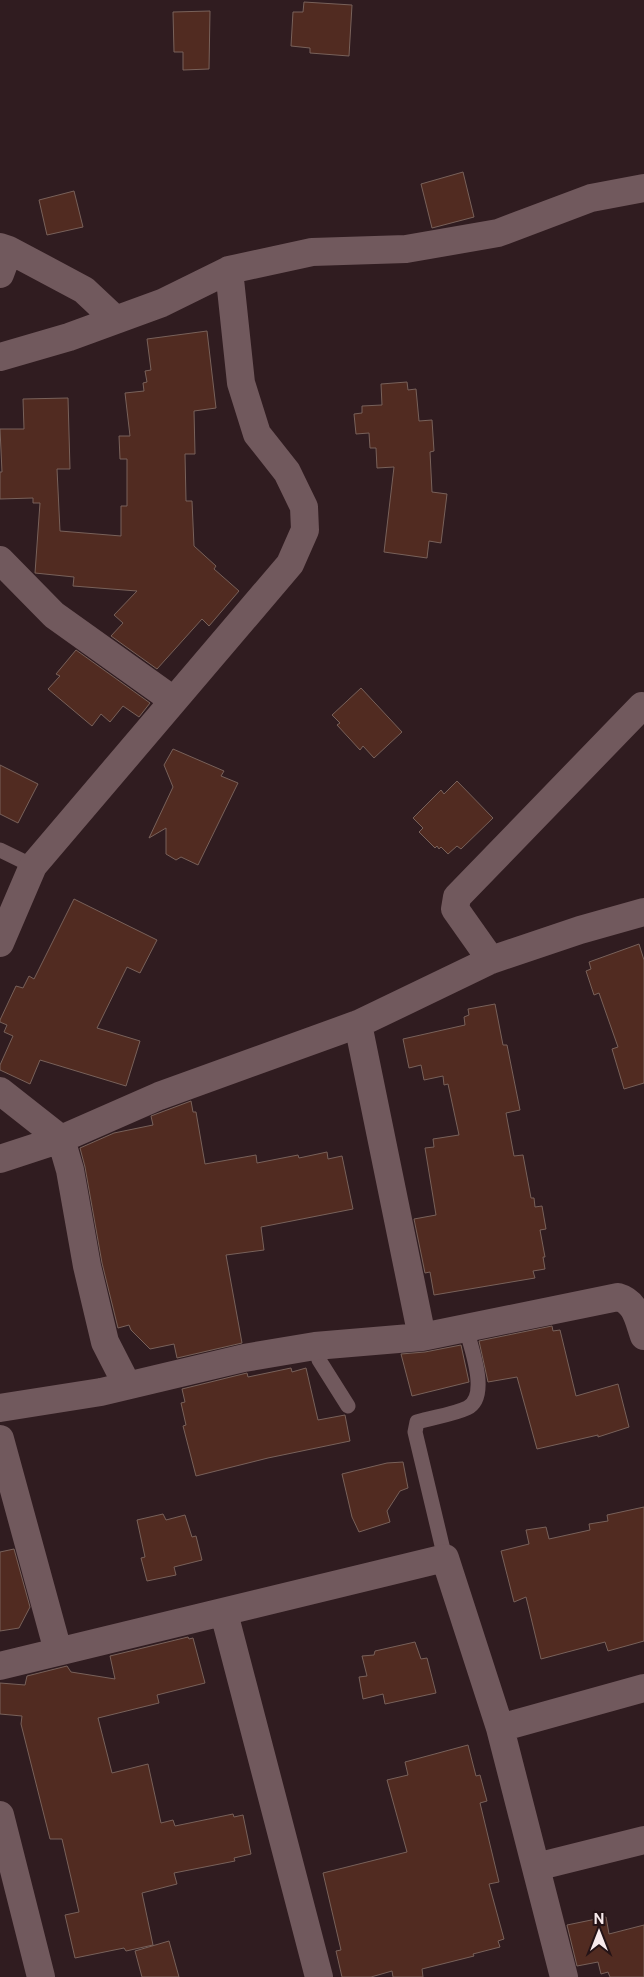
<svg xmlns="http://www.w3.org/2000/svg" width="644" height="1977" font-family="'Public Sans',sans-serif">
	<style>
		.building { fill: #512b21; stroke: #78615a }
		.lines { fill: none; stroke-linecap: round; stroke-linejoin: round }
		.service { stroke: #71595d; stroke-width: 15 }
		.minor { stroke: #71595d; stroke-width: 28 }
	</style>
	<rect width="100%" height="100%" fill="#301c20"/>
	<path class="building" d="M 304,2 L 352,5 L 349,56 L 310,53 L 310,48 L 291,46 L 293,12 L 303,12 Z
		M 210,11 L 209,69 L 183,70 L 183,52 L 174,52 L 173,12 Z
		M 463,172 L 474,217 L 432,228 L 421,184 Z
		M 74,191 L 83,227 L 47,235 L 39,200 Z
		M 207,331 L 216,408 L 194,411 L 195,454 L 185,454 L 186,501 L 192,501 L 194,546 L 216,566 L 214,569 L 239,591 L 209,626 L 202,619 L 157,669 L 111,636 L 123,623 L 114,615 L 137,591 L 73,586 L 74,577 L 35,573 L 40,503 L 33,503 L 33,498 L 0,499 L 0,472 L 2,472 L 0,429 L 24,429 L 23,399 L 68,398 L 70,469 L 57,469 L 60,531 L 121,536 L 121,506 L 127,506 L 127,459 L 120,459 L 119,436 L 130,436 L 125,393 L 144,391 L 143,383 L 147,382 L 145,371 L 151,370 L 147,339 Z
		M 407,382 L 408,390 L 416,389 L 419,421 L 432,420 L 434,451 L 430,452 L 432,492 L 447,494 L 441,543 L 429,541 L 427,558 L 384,552 L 394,467 L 377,468 L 376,448 L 370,448 L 369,433 L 356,434 L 354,414 L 362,413 L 362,406 L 382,405 L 381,384 Z
		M 76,650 L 150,703 L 139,717 L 123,706 L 110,722 L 101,714 L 92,726 L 48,689 L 60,676 L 56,674 Z
		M 361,688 L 402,732 L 374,758 L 363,746 L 360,750 L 337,725 L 340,723 L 332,715 Z
		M 173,749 L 224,771 L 221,776 L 238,783 L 198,865 L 181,857 L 176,860 L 166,854 L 166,828 L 149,838 L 173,787 L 164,765 Z
		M 0,765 L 38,784 L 18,823 L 0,814 Z
		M 457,781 L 493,818 L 461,849 L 457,846 L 448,854 L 441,847 L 439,849 L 437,846 L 435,848 L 419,832 L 423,828 L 413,818 L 441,790 L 444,794 Z
		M 74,899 L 157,940 L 140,973 L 127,967 L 97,1028 L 140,1041 L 126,1086 L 40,1060 L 30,1084 L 0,1070 L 0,1065 L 13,1036 L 4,1032 L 7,1025 L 0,1022 L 0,1020 L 16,986 L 23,988 L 29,976 L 34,979 Z
		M 639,944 L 644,960 L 644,1083 L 624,1089 L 612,1049 L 618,1047 L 599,993 L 594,995 L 586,971 L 591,969 L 589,962 Z
		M 495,1004 L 503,1045 L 507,1045 L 520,1110 L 506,1113 L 514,1156 L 523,1155 L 531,1198 L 534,1198 L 535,1207 L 542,1206 L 546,1229 L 540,1230 L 545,1257 L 543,1257 L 545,1269 L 533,1271 L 535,1278 L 434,1295 L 430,1272 L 425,1273 L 414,1219 L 436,1215 L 425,1148 L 434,1147 L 433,1139 L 459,1135 L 448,1084 L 444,1085 L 443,1076 L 424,1080 L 421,1065 L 409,1068 L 403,1039 L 465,1025 L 464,1017 L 469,1015 L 468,1009 Z
		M 191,1101 L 193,1112 L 196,1112 L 205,1164 L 256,1155 L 257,1163 L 298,1155 L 299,1158 L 327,1152 L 328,1159 L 342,1156 L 353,1209 L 261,1227 L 264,1250 L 226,1255 L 242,1343 L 177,1358 L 174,1344 L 150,1349 L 131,1330 L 129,1325 L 118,1328 L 102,1263 L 85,1167 L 80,1148 L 114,1133 L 153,1125 L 151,1116 Z
		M 552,1326 L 553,1331 L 560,1330 L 576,1396 L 618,1384 L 629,1427 L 598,1437 L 598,1435 L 537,1449 L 517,1377 L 488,1382 L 479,1341 Z
		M 461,1345 L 469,1382 L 412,1396 L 401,1354 L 425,1352 Z
		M 291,1368 L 292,1372 L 306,1368 L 318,1420 L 345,1415 L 350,1441 L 268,1458 L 196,1476 L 183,1426 L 186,1425 L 181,1403 L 185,1402 L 182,1389 L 247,1373 L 248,1377 Z
		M 403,1462 L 408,1488 L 400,1491 L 387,1511 L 390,1522 L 359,1532 L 352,1517 L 342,1474 L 387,1463 Z
		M 644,1507 L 644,1641 L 608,1651 L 605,1642 L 541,1659 L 526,1597 L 514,1602 L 501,1551 L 529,1544 L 526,1530 L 546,1527 L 549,1539 L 590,1530 L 589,1524 L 608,1521 L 607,1515 Z
		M 163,1514 L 166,1520 L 185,1515 L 192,1537 L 196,1536 L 202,1560 L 174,1567 L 176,1575 L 147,1581 L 141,1558 L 145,1557 L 137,1520 Z
		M 14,1549 L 30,1607 L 19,1628 L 0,1631 L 0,1552 Z
		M 188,1637 L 189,1639 L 193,1638 L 205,1683 L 157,1695 L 159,1703 L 98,1718 L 112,1773 L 148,1764 L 161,1823 L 173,1820 L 175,1826 L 233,1814 L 234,1817 L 243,1815 L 251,1854 L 234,1858 L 235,1861 L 174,1873 L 177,1884 L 142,1893 L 153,1945 L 126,1951 L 124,1948 L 75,1958 L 65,1915 L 79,1912 L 62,1839 L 50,1839 L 21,1724 L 22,1716 L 0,1714 L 0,1683 L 25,1685 L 27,1676 L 67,1666 L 71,1672 L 115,1679 L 110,1656 Z
		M 415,1642 L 421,1659 L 427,1658 L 436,1693 L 385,1704 L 383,1694 L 363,1699 L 359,1677 L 367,1676 L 362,1656 L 374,1655 L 375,1651 Z
		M 468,1745 L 476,1776 L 480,1775 L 487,1801 L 480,1803 L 499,1882 L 489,1884 L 504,1939 L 498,1941 L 500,1947 L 473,1954 L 474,1956 L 422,1969 L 423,1977 L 393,1977 L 392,1971 L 371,1977 L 342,1977 L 336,1951 L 341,1950 L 323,1873 L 407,1852 L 387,1780 L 408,1775 L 405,1762 Z
		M 606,1917 L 609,1934 L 644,1925 L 644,1977 L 610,1977 L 608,1972 L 601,1974 L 598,1962 L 577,1966 L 567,1925 Z
		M 169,1941 L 179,1977 L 142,1977 L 135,1951 Z"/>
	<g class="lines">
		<path class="service" d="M 0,850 L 33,866
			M 315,1346 L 319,1360 L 348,1406
			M 445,1558 L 415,1432 L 417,1422 C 433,1417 452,1415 467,1408 C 490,1397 471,1348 466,1328"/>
		<path class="minor" d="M 0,247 L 9,250 L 84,290 L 116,320
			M 0,274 L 9,250
			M 0,357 L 69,337 L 162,303 L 229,270 L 312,252 L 406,249 L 498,233 L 591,198 L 644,188
			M 0,560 L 54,615 L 173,700
			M 0,943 L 33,866 L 290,564 L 305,530 L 304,507 L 287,472 L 257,434 L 241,383 L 229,270
			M 491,960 L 455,909 L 457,897 L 642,706
			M 358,1024 L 422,1337
			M 0,1091 L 61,1139 L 70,1170 L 87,1266 L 105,1342 L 127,1385
			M 0,1159 L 61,1139 L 159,1096 L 358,1024 L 491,960 L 580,930 L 644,912
			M 0,1408 L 101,1392 L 244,1358 L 315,1346 L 422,1337 L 618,1297 C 636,1302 638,1319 644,1336
			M 0,1439 L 58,1651
			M 224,1613 L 319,1977
			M 0,1666 L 445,1558 L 500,1728 L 564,1977
			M 500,1728 L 644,1688
			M 0,1815 L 41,1977
			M 536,1867 L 644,1840"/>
	</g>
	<g transform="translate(599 1932)" stroke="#251316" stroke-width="4" paint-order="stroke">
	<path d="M0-4L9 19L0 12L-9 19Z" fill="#f8eaec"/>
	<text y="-8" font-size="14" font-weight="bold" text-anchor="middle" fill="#f8eaec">N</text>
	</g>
</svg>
